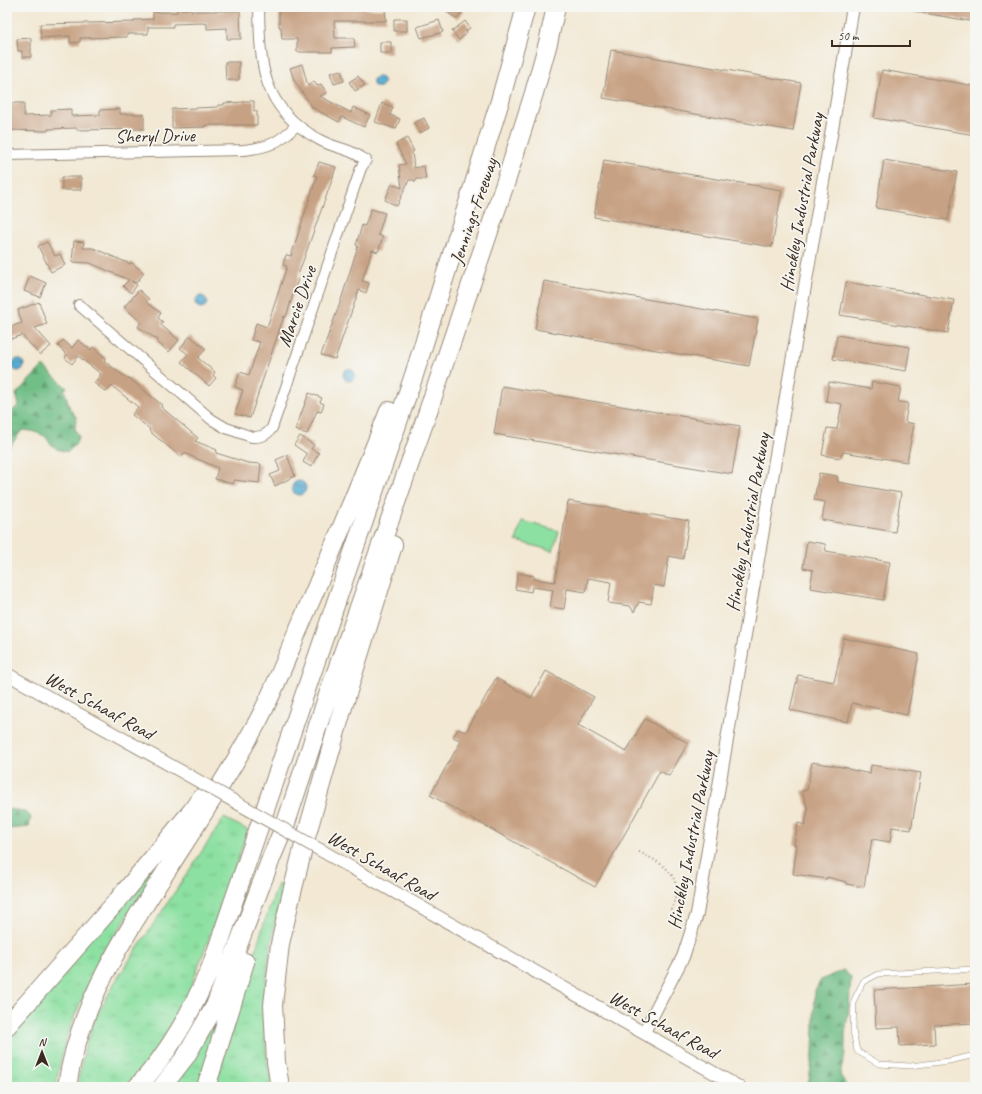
<svg xmlns="http://www.w3.org/2000/svg" width="982" height="1094" font-family="Caveat,sans-serif">
	<style>
		.grass { fill: url(#grass-tufts); stroke: #648560 }
		.forest { fill: url(#forest-firs); stroke: #567452 }
		.park { fill: #8ce0a1; stroke: #648560 }
		.water { fill: url(#water-waves); stroke: #496b78 }
		.building { fill: #c7a183 }
		.lines { fill: none; stroke-linecap: round; stroke-linejoin: round }
		.service-casing { stroke: #968978; stroke-width: 6 }
		.minor-casing { stroke: #968978; stroke-width: 12 }
		.tertiary-casing { stroke: #968978; stroke-width: 14 }
		.motorway-casing { stroke: #968978; stroke-width: 20 }
		.path { stroke: #968978; stroke-width: 2; stroke-dasharray: 1 3; stroke-linecap: butt }
		.service { stroke: #fff; stroke-width: 5 }
		.minor { stroke: #fff; stroke-width: 10 }
		.tertiary { stroke: #fff; stroke-width: 12 }
		.motorway { stroke: #fff; stroke-width: 18 }
		.tertiary-bridge-casing { stroke: #968978; stroke-width: 14; stroke-linecap: butt }
		.tertiary-bridge { stroke: #fff; stroke-width: 12 }
		.labels { text-anchor: middle; stroke-width: 3.5; stroke-linejoin: round; paint-order: stroke }
		.street-label { font-size: 19px; fill: #3b2a1e; stroke: #f6f6f2 }
	</style>
	<defs>
		<pattern id="grass-tufts" width="24" height="20" patternUnits="userSpaceOnUse"><rect width="24" height="20" fill="#8ce0a1"/><path d="M3 7l-1-3M5 7V3M7 7l1-3M15 17l-1-3M17 17v-4M19 17l1-3" fill="none" stroke="#7ac08a"/></pattern>
		<pattern id="forest-firs" width="22" height="20" patternUnits="userSpaceOnUse"><rect width="22" height="20" fill="#71be87"/><path d="M5 1l3.5 6h-7zM16 11l3.5 6h-7z" fill="#5e9b6e"/></pattern>
		<pattern id="water-waves" width="16" height="10" patternUnits="userSpaceOnUse"><rect width="16" height="10" fill="#57acd3"/><path d="M0 5q4-4 8 0t8 0" fill="none" stroke="#498cab"/></pattern>
	</defs>
	<rect width="100%" height="100%" fill="#f6f6f2"/>
	<filter id="ink" filterUnits="userSpaceOnUse"><feTurbulence type="fractalNoise" baseFrequency=".025" numOctaves="2"/><feDisplacementMap in="SourceGraphic" scale="8" xChannelSelector="R" yChannelSelector="G"/><feConvolveMatrix kernelMatrix="1 2 1 2 8 2 1 2 1" color-interpolation-filters="sRGB"/></filter>
	<filter id="wash" filterUnits="userSpaceOnUse"><feTurbulence type="fractalNoise" baseFrequency=".012" numOctaves="4" result="noise"/><feDisplacementMap in="SourceGraphic" scale="16" xChannelSelector="R" yChannelSelector="G"/><feGaussianBlur stdDeviation="0.9" result="paint"/><feColorMatrix in="noise" values="0 0 0 0 0 0 0 0 0 0 0 0 0 0 0 0 0 1.4 0 .05"/><feComposite in="paint" operator="in"/></filter>
	<g filter="url(#wash)">
		<rect width="100%" height="100%" fill="#f2e8d3"/>
		<path class="grass" d="M 224,818 L 248,830 L 227,891 L 188,994 L 170,1029 L 144,1066 L 124,1087 L 77,1087 L 85,1047 L 97,1015 L 115,982 Z
			M 161,857 L 165,859 C 119,928 67,1003 56,1087 L 7,1087 L 7,1032 Z
			M 278,884 L 283,886 C 271,941 260,995 266,1051 C 267,1063 270,1075 272,1087 L 215,1087 L 263,926 Z
			M 212,1023 L 220,1027 L 199,1087 L 171,1087 Z"/>
		<path class="forest" d="M 43,366 L 67,388 L 64,389 L 70,409 L 76,417 L 75,429 L 79,437 L 75,445 L 68,452 L 57,449 L 50,443 L 45,436 L 32,431 L 22,430 L 7,451 L 7,416 L 19,405 L 16,394 Z
			M 7,809 L 25,811 L 31,817 L 29,827 L 7,829 Z
			M 843,970 L 851,977 L 849,1006 L 845,1034 L 845,1054 L 840,1075 L 848,1087 L 808,1087 L 813,1053 L 815,990 L 821,980 Z"/>
		<path class="park" d="M 522,521 L 559,531 L 553,551 L 516,541 Z"/>
		<path class="water" d="M372.5 82a5.5 5.5 0 1 1 11 0a5.5 5.5 0 1 1-11 0Z
			M195 302a6 6 0 1 1 12 0a6 6 0 1 1-12 0Z
			M12 365a6 6 0 1 1 12 0a6 6 0 1 1-12 0Z
			M343 375a6 6 0 1 1 12 0a6 6 0 1 1-12 0Z
			M292 488a7 7 0 1 1 14 0a7 7 0 1 1-14 0Z"/>
		<g id="blocks">
			<path class="building" d="M 348,7 L 366,7 L 366,9 L 385,9 L 386,21 L 334,21 L 335,38 L 354,38 L 355,47 L 332,48 L 332,52 L 297,52 L 297,39 L 282,39 L 281,27 L 279,27 L 279,10 Z
				M 440,7 L 466,7 L 457,19 Z
				M 914,7 L 975,7 L 975,22 L 913,11 Z
				M 177,9 L 191,9 L 191,11 L 240,11 L 241,39 L 227,39 L 227,28 L 207,29 L 207,24 L 202,23 L 173,24 L 173,27 L 148,27 L 148,34 L 127,34 L 127,37 L 80,38 L 80,42 L 70,43 L 70,36 L 41,38 L 40,24 L 134,22 L 134,20 L 153,19 L 153,12 L 177,12 Z
				M 394,19 L 407,19 L 407,31 L 394,31 Z
				M 439,20 L 443,32 L 421,38 L 417,27 Z
				M 465,21 L 470,28 L 466,31 L 467,33 L 459,40 L 452,31 Z
				M 31,38 L 31,57 L 22,57 L 22,51 L 18,51 L 17,39 Z
				M 380,42 L 391,42 L 391,53 L 380,53 Z
				M 611,50 L 801,83 L 793,131 L 603,98 Z
				M 225,62 L 239,62 L 239,80 L 226,80 Z
				M 302,64 L 308,86 L 314,81 L 317,86 L 321,84 L 327,93 L 320,96 L 351,113 L 353,107 L 370,115 L 364,127 L 342,117 L 339,122 L 313,108 L 294,80 L 290,68 Z
				M 341,70 L 344,81 L 334,84 L 330,73 Z
				M 882,70 L 975,86 L 975,135 L 874,118 Z
				M 358,76 L 365,85 L 355,91 L 349,82 Z
				M 244,101 L 254,101 L 254,111 L 257,111 L 257,125 L 205,125 L 205,127 L 172,128 L 172,109 L 218,107 L 218,105 L 224,105 L 224,103 L 244,102 Z
				M 7,103 L 24,103 L 24,116 L 51,115 L 51,110 L 71,109 L 71,116 L 100,115 L 100,110 L 120,109 L 120,114 L 144,114 L 144,129 L 77,130 L 77,128 L 48,129 L 48,131 L 7,130 Z
				M 382,103 L 393,107 L 390,115 L 400,119 L 396,129 L 375,122 Z
				M 424,118 L 429,128 L 420,133 L 414,123 Z
				M 407,138 L 414,151 L 412,152 L 414,168 L 424,166 L 426,179 L 416,179 L 416,181 L 415,182 L 414,180 L 409,180 L 397,206 L 385,200 L 392,184 L 402,188 L 399,165 L 406,164 L 396,144 Z
				M 604,160 L 782,190 L 772,247 L 594,217 Z
				M 884,160 L 957,172 L 948,220 L 876,208 Z
				M 319,162 L 336,167 L 332,180 L 298,275 L 299,276 L 286,317 L 284,316 L 250,418 L 235,414 L 243,390 L 235,387 L 240,372 L 249,375 L 260,342 L 251,340 L 256,323 L 267,327 L 287,266 L 283,265 L 286,255 L 291,256 L 317,176 L 314,175 Z
				M 62,177 L 81,177 L 81,190 L 62,190 Z
				M 371,209 L 385,213 L 378,235 L 383,237 L 378,252 L 372,250 L 362,281 L 369,283 L 366,293 L 359,290 L 335,359 L 321,355 L 341,300 L 358,246 L 356,245 L 362,225 L 365,226 Z
				M 74,241 L 84,242 L 83,248 L 93,248 L 130,264 L 131,262 L 144,273 L 136,283 L 131,281 L 137,285 L 131,293 L 123,286 L 129,280 L 90,263 L 72,262 Z
				M 47,242 L 55,256 L 60,254 L 65,265 L 51,272 L 38,246 Z
				M 30,276 L 46,283 L 40,297 L 24,291 Z
				M 544,281 L 758,319 L 749,366 L 535,329 Z
				M 846,282 L 954,300 L 948,333 L 840,315 Z
				M 139,290 L 149,299 L 146,302 L 161,313 L 158,318 L 163,322 L 161,325 L 179,340 L 169,352 L 157,342 L 158,340 L 138,327 L 141,322 L 124,307 Z
				M 39,302 L 47,324 L 35,328 L 51,346 L 40,355 L 22,335 L 11,339 L 7,328 L 22,323 L 18,310 Z
				M 837,335 L 910,347 L 906,371 L 833,359 Z
				M 190,336 L 206,349 L 198,358 L 215,372 L 213,375 L 216,378 L 209,386 L 181,362 L 188,354 L 180,348 Z
				M 63,340 L 72,348 L 78,340 L 91,350 L 93,347 L 106,358 L 104,361 L 128,379 L 129,378 L 162,405 L 161,407 L 198,438 L 195,441 L 217,450 L 216,453 L 248,463 L 261,464 L 259,483 L 234,480 L 233,484 L 215,479 L 218,468 L 184,453 L 181,457 L 149,431 L 150,429 L 132,415 L 138,407 L 112,386 L 106,392 L 94,383 L 101,374 L 78,356 L 72,364 L 65,358 L 67,355 L 58,346 Z
				M 829,382 L 871,389 L 872,382 L 901,387 L 898,402 L 908,403 L 905,422 L 914,424 L 907,462 L 843,452 L 840,458 L 822,455 L 827,428 L 837,429 L 842,404 L 826,401 Z
				M 502,386 L 740,426 L 732,474 L 494,434 Z
				M 309,393 L 322,398 L 320,402 L 324,404 L 321,412 L 317,411 L 307,434 L 295,430 Z
				M 300,436 L 314,445 L 311,449 L 319,453 L 311,467 L 303,462 L 307,454 L 294,445 Z
				M 287,455 L 295,476 L 275,486 L 270,475 L 280,471 L 276,460 Z
				M 819,473 L 837,476 L 838,482 L 901,493 L 895,532 L 822,520 L 825,502 L 814,500 Z
				M 568,501 L 689,521 L 683,559 L 669,556 L 664,587 L 654,585 L 651,604 L 639,602 L 634,612 L 630,606 L 608,603 L 611,582 L 588,578 L 586,592 L 567,589 L 564,609 L 550,607 L 553,590 L 532,587 L 531,592 L 515,589 L 518,573 L 534,576 L 534,579 L 555,582 Z
				M 807,541 L 825,544 L 826,551 L 890,562 L 883,600 L 810,588 L 813,570 L 803,568 Z
				M 844,638 L 919,654 L 907,715 L 852,703 L 848,722 L 790,710 L 798,675 L 834,682 Z
				M 546,671 L 594,697 L 578,725 L 626,752 L 645,719 L 688,743 L 669,776 L 660,771 L 595,887 L 430,795 L 461,741 L 453,737 L 458,729 L 466,732 L 496,678 L 531,698 Z
				M 812,762 L 848,768 L 848,769 L 870,774 L 871,765 L 921,773 L 911,830 L 892,827 L 890,842 L 872,839 L 864,887 L 846,884 L 846,882 L 827,877 L 827,879 L 793,874 L 797,845 L 794,845 L 798,823 L 805,825 L 808,809 L 802,791 L 807,790 Z
				M 975,984 L 975,1023 L 934,1025 L 935,1044 L 900,1046 L 899,1027 L 876,1028 L 874,990 Z"/>
		</g>
	</g>
	<g filter="url(#ink)">
		<use href="#blocks" fill-opacity="0" stroke="#968978" stroke-width="1"/>
		<g class="lines">
			<g class="service-casing">
				<path id="service" d="M 975,969 L 878,974 L 863,982 L 854,1000 L 853,1031 L 857,1051 L 879,1064 L 910,1066 L 949,1061 L 975,1055"/>
			</g>
			<g class="minor-casing">
				<path id="minor" d="M 7,155 L 244,150 C 270,147 278,143 297,125
					M 79,305 L 211,419 L 226,428 L 252,437 C 261,437 266,436 272,428 L 361,168 L 366,160 C 360,157 355,153 349,151 C 338,147 328,145 318,139 C 261,107 260,65 259,7"/>
			</g>
			<g class="tertiary-casing">
				<path id="tertiary" d="M 7,674 L 186,774
					M 322,851 L 739,1087
					M 644,1032 L 683,957 L 697,914 L 853,7"/>
			</g>
			<g class="motorway-casing">
				<path id="motorway" d="M 7,1026 L 118,900 L 191,812 L 201,798
					M 67,1087 C 79,999 133,923 180,850 C 207,808 234,765 258,721 C 274,691 286,659 299,628 C 330,556 360,484 389,411
					M 137,1087 C 170,1053 192,1010 211,967 L 414,375 L 500,101 L 526,7
					M 162,1087 L 186,1056 L 215,1006 L 272,856 L 286,823 L 327,698 L 423,426 L 507,178 L 534,93 L 548,43 L 556,7
					M 206,1087 L 245,962
					M 280,1087 L 276,1062 L 273,1005 L 280,944 L 291,896 L 306,837 L 343,707 L 393,545"/>
			</g>
			<path class="path" d="M 639,852 C 666,865 686,877 671,910"/>
			<use href="#service" class="service"/>
			<use href="#minor" class="minor"/>
			<use href="#tertiary" class="tertiary"/>
			<use href="#motorway" class="motorway"/>
			<g class="tertiary-bridge-casing">
				<path id="tertiary-bridge" d="M 186,774 L 322,851"/>
			</g>
			<use href="#tertiary-bridge" class="tertiary-bridge"/>
		</g>
	</g>
	<g class="labels">
		<g class="street-label">
			<text transform="translate(155 135) rotate(-1)" y="7">Sheryl Drive</text>
			<text transform="translate(801 202) rotate(-80)" y="7">Hinckley Industrial Parkway</text>
			<text transform="translate(473 211) rotate(-71)" y="7">Jennings Freeway</text>
			<text transform="translate(296 306) rotate(-71)" y="7">Marcie Drive</text>
			<text transform="translate(747 522) rotate(-80)" y="7">Hinckley Industrial Parkway</text>
			<text transform="translate(100 705) rotate(29)" y="7">West Schaaf Road</text>
			<text transform="translate(690 840) rotate(-79)" y="7">Hinckley Industrial Parkway</text>
			<text transform="translate(382 865) rotate(30)" y="7">West Schaaf Road</text>
			<text transform="translate(664 1024) rotate(29)" y="7">West Schaaf Road</text>
		</g>
	</g>
	<rect width="982" height="1094" fill="none" stroke="#f6f6f2" stroke-width="24"/>
	<g transform="translate(42 1052)" stroke="#f6f6f2" stroke-width="3" paint-order="stroke">
	<path d="M0-3L7 15L0 10L-7 15Z" fill="#3b2a1e"/>
	<text y="-6" font-size="11" font-weight="bold" text-anchor="middle" fill="#3b2a1e">N</text>
	</g>
	<path d="M832 40v6h78v-6" fill="none" stroke="#3b2a1e" stroke-width="2"/>
	<text x="838" y="40" font-size="12" fill="#3b2a1e" stroke="#f6f6f2" stroke-width="3" paint-order="stroke">50 m</text>
</svg>
